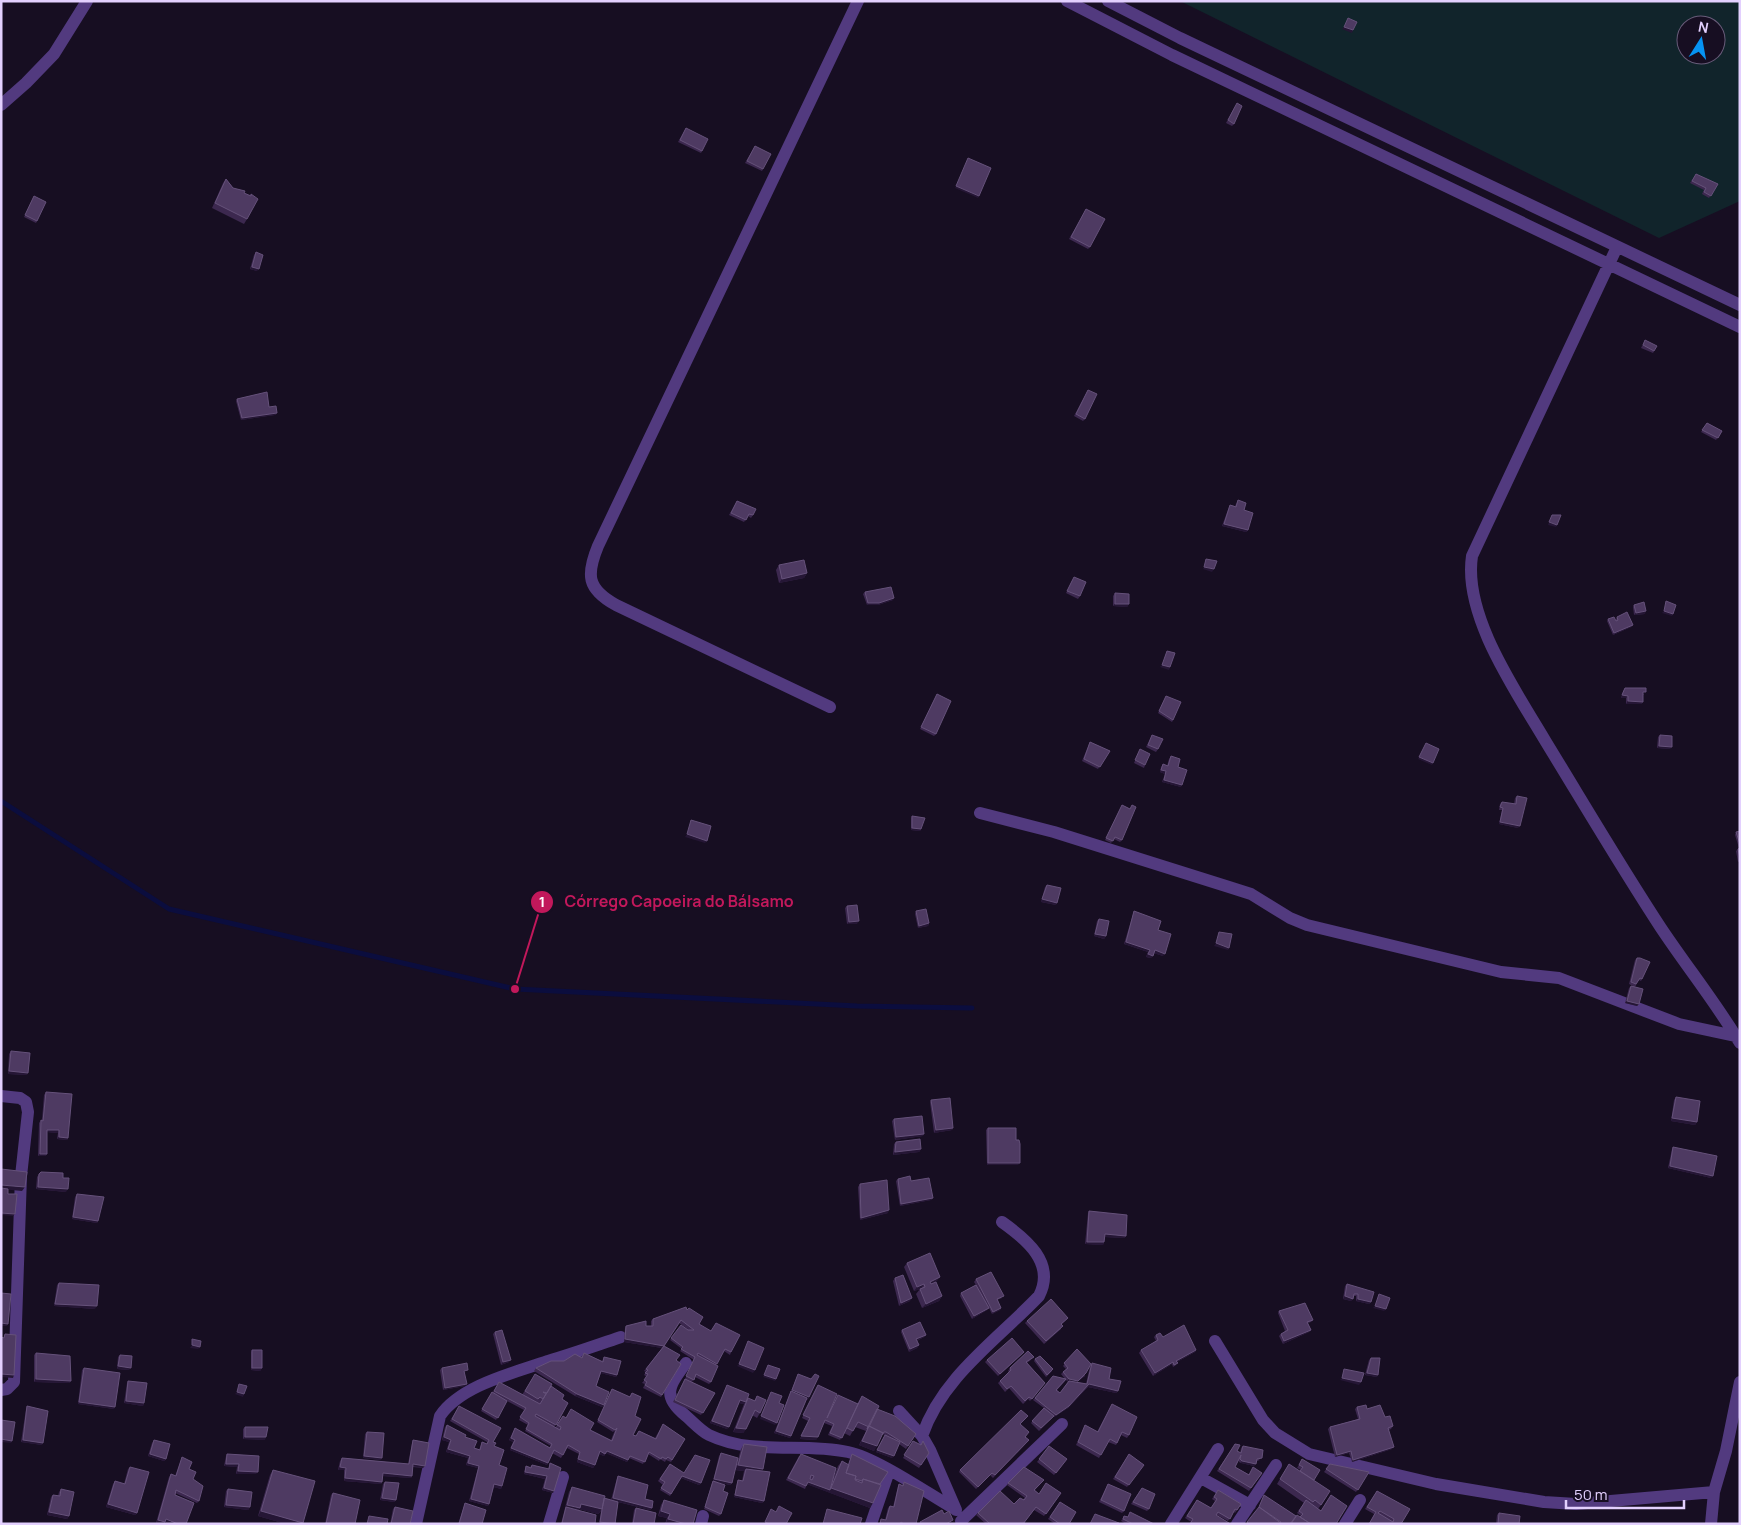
<svg xmlns="http://www.w3.org/2000/svg" width="1741" height="1525" font-family="Manrope,sans-serif">
	<style>
		.green { fill: #11242b; fill-rule: evenodd }
		.lines { fill: none; stroke-linecap: round; stroke-linejoin: round }
		.stream { stroke: #0b0d3e; stroke-width: 5 }
		.street { stroke: #523a7f; stroke-width: 12 }
		.wall { fill: #3c284f; fill-rule: evenodd }
		.shaded-wall { fill: #251635 }
		.building { fill: #4e3a62; stroke: #65517a; fill-rule: evenodd }
		.leader { fill: none; stroke: #c2185b; stroke-width: 2 }
		.callout-dot { fill: #c2185b; stroke: #170e22; stroke-width: 2 }
		.mark-label { font-size: 15px; text-anchor: middle; font-weight: bold; fill: #fff }
		.callout-label { font-size: 16px; text-anchor: middle; font-weight: bold; fill: #c2185b; stroke: #170e22; stroke-width: 4.5; stroke-linejoin: round; paint-order: stroke }
	</style>
	<rect width="100%" height="100%" fill="#170e22"/>
	<path class="green" d="M 1180,1 L 1740,1 L 1740,201 L 1659,238 ZM 1686,25 L 1716,25 L 1716,55 L 1686,55 Z"/>
	<g class="lines">
		<path class="stream" d="M 1,801 L 169,909 L 515,989 L 857,1006 L 972,1008"/>
		<path class="street" d="M 1067,1 L 1172,55 L 1740,327
			M 1108,1 L 1180,38 L 1740,305
			M 1,105 L 26,83 L 54,54 L 87,1
			M 1617,247 L 1472,556 C 1463,616 1516,691 1546,742 C 1584,804 1621,867 1661,928 C 1687,967 1716,1003 1740,1043
			M 830,707 L 616,605 C 587,589 586,575 598,546 L 858,1
			M 980,813 L 1054,832 L 1229,887 L 1251,894 L 1290,918 L 1307,925 L 1501,972 L 1559,978 L 1679,1024 L 1735,1036
			M 1,1096 L 20,1098 L 26,1102 L 28,1112 L 21,1176 L 14,1382 L 7,1389 L 1,1390
			M 1215,1341 L 1263,1420 L 1275,1433 L 1309,1454 L 1436,1484 L 1544,1502 L 1576,1504 L 1714,1492
			M 686,1363 C 669,1386 661,1396 686,1416 C 693,1422 701,1431 709,1435 C 753,1456 802,1442 848,1452 C 877,1458 927,1493 955,1509
			M 899,1411 L 922,1436 L 930,1450 L 956,1510
			M 922,1436 C 942,1377 997,1340 1039,1296 C 1056,1263 1026,1239 1002,1222
			M 1201,1478 L 1250,1505
			M 961,1521 L 1062,1424
			M 416,1524 L 440,1416 C 461,1385 514,1373 548,1361 C 572,1354 597,1345 621,1337
			M 549,1524 L 563,1477
			M 701,1524 L 703,1516
			M 871,1524 L 889,1471
			M 1171,1524 L 1218,1449
			M 1237,1524 L 1276,1465
			M 1345,1524 L 1360,1500
			M 1711,1524 L 1714,1492 L 1726,1451 L 1740,1382"/>
	</g>
	<path class="wall" d="M 1235,106 L 1234,124 L 1232,126 L 1226,123 Z
		M 686,128 L 702,151 L 701,153 L 678,142 Z
		M 755,146 L 763,169 L 762,171 L 745,163 Z
		M 1696,174 L 1718,184 L 1709,198 L 1702,194 L 1704,190 L 1690,183 Z
		M 226,179 L 233,188 L 250,196 L 251,194 L 247,219 L 244,224 L 212,208 L 223,183 Z
		M 34,196 L 37,221 L 36,223 L 24,217 Z
		M 1085,211 L 1090,247 L 1088,249 L 1069,239 Z
		M 256,252 L 257,271 L 250,269 L 254,255 Z
		M 1645,340 L 1654,351 L 1653,353 L 1641,348 Z
		M 1088,390 L 1085,419 L 1083,421 L 1074,416 Z
		M 237,399 L 269,407 L 277,413 L 275,415 L 241,420 L 236,401 Z
		M 1707,423 L 1722,431 L 1716,440 L 1701,432 Z
		M 1238,500 L 1244,510 L 1248,530 L 1246,532 L 1222,526 L 1229,507 L 1230,505 L 1235,506 Z
		M 737,501 L 753,515 L 751,518 L 748,516 L 744,522 L 729,515 Z
		M 779,565 L 807,573 L 804,578 L 779,583 L 776,570 Z
		M 1073,579 L 1080,596 L 1078,599 L 1066,593 Z
		M 865,592 L 893,600 L 878,605 L 867,605 L 863,594 Z
		M 1115,593 L 1129,604 L 1127,607 L 1113,606 L 1113,596 Z
		M 1634,605 L 1645,614 L 1634,615 L 1633,607 Z
		M 1617,617 L 1633,625 L 1631,627 L 1613,635 L 1607,621 L 1608,619 L 1616,621 L 1616,619 Z
		M 1625,688 L 1644,695 L 1643,694 L 1643,702 L 1641,704 L 1626,704 L 1626,698 L 1621,698 L 1623,691 Z
		M 937,694 L 936,734 L 934,736 L 920,729 Z
		M 1166,696 L 1173,720 L 1172,722 L 1158,713 Z
		M 1152,735 L 1158,749 L 1156,752 L 1146,747 Z
		M 1660,735 L 1670,749 L 1657,748 L 1658,737 Z
		M 1090,742 L 1110,751 L 1098,769 L 1082,761 L 1089,744 Z
		M 1140,749 L 1145,765 L 1144,768 L 1134,763 Z
		M 1171,756 L 1178,767 L 1181,787 L 1162,782 L 1165,774 L 1160,772 L 1161,767 L 1163,764 L 1167,766 L 1169,759 Z
		M 1517,796 L 1518,828 L 1499,824 L 1502,810 L 1499,810 L 1500,804 L 1502,802 L 1514,804 L 1515,798 Z
		M 1122,805 L 1130,809 L 1132,805 L 1122,840 L 1120,842 L 1114,839 L 1111,843 L 1105,840 Z
		M 912,816 L 921,829 L 920,831 L 911,830 L 911,818 Z
		M 1740,831 L 1740,861 L 1738,862 L 1736,851 L 1739,848 L 1735,835 L 1736,832 Z
		M 1047,885 L 1056,905 L 1041,902 L 1045,887 Z
		M 847,906 L 857,924 L 847,924 L 845,908 Z
		M 916,911 L 929,923 L 928,926 L 918,928 L 915,914 Z
		M 1134,911 L 1158,930 L 1163,956 L 1154,953 L 1151,958 L 1146,957 L 1148,952 L 1124,944 L 1133,914 Z
		M 1099,919 L 1106,936 L 1104,939 L 1094,936 L 1097,921 Z
		M 1637,958 L 1642,979 L 1641,981 L 1639,980 L 1635,987 L 1629,984 L 1635,960 Z
		M 1631,986 L 1639,1004 L 1637,1006 L 1625,1003 L 1629,988 Z
		M 11,1051 L 27,1075 L 8,1074 L 9,1054 Z
		M 46,1092 L 68,1138 L 67,1140 L 57,1139 L 58,1133 L 47,1132 L 47,1154 L 45,1156 L 38,1156 L 39,1123 L 41,1120 L 42,1120 L 44,1095 Z
		M 1676,1097 L 1697,1122 L 1695,1125 L 1671,1121 L 1674,1100 Z
		M 931,1100 L 953,1128 L 952,1130 L 934,1133 L 930,1102 Z
		M 894,1119 L 923,1136 L 895,1140 L 892,1121 Z
		M 988,1128 L 1016,1140 L 1018,1165 L 987,1165 L 986,1130 Z
		M 896,1142 L 921,1149 L 919,1152 L 893,1155 L 894,1144 Z
		M 1673,1147 L 1711,1178 L 1668,1168 L 1672,1149 Z
		M 39,1174 L 63,1178 L 66,1192 L 36,1189 L 37,1177 Z
		M 898,1179 L 911,1181 L 933,1198 L 931,1200 L 900,1206 L 896,1181 Z
		M 860,1184 L 888,1213 L 860,1220 L 858,1187 Z
		M 77,1194 L 98,1221 L 97,1223 L 72,1219 L 75,1197 Z
		M 1089,1211 L 1126,1236 L 1124,1238 L 1105,1237 L 1104,1242 L 1103,1245 L 1085,1244 L 1088,1213 Z
		M 907,1263 L 937,1281 L 931,1284 L 942,1296 L 939,1301 L 922,1308 L 916,1294 L 920,1289 L 914,1291 L 904,1267 Z
		M 895,1278 L 910,1301 L 899,1306 L 893,1281 Z
		M 976,1279 L 1002,1298 L 997,1300 L 1001,1308 L 1000,1310 L 992,1314 L 989,1308 L 987,1310 L 972,1319 L 960,1296 L 961,1293 L 976,1285 L 974,1282 Z
		M 59,1283 L 95,1309 L 54,1306 L 57,1285 Z
		M 1347,1284 L 1371,1302 L 1369,1304 L 1356,1301 L 1356,1296 L 1354,1296 L 1351,1301 L 1343,1299 L 1345,1286 Z
		M 687,1310 L 699,1324 L 731,1352 L 730,1355 L 724,1351 L 716,1365 L 711,1382 L 709,1384 L 695,1377 L 692,1382 L 685,1379 L 694,1360 L 680,1351 L 682,1349 L 670,1340 L 681,1325 L 689,1330 L 679,1323 L 664,1346 L 676,1360 L 681,1364 L 661,1397 L 643,1388 L 645,1384 L 642,1383 L 647,1377 L 644,1375 L 646,1372 L 644,1371 L 662,1348 L 624,1342 L 625,1328 L 626,1326 L 651,1326 L 651,1321 L 653,1319 Z
		M 1279,1311 L 1313,1320 L 1311,1322 L 1308,1323 L 1311,1330 L 1309,1332 L 1283,1344 L 1279,1336 L 1281,1334 L 1285,1331 L 1278,1313 Z
		M 1068,1318 L 1061,1325 L 1061,1329 L 1044,1344 L 1025,1323 L 1027,1321 Z
		M 902,1330 L 926,1335 L 924,1337 L 917,1341 L 919,1345 L 917,1348 L 909,1352 L 901,1332 Z
		M 495,1332 L 509,1362 L 501,1365 L 493,1334 Z
		M 1156,1335 L 1163,1337 L 1196,1350 L 1195,1352 L 1177,1362 L 1176,1365 L 1173,1367 L 1172,1364 L 1153,1376 L 1139,1353 L 1141,1350 L 1156,1341 L 1154,1337 Z
		M 1077,1349 L 1085,1376 L 1077,1382 L 1086,1384 L 1090,1366 L 1092,1363 L 1109,1379 L 1118,1391 L 1116,1393 L 1088,1387 L 1068,1408 L 1054,1417 L 1054,1416 L 1039,1431 L 1031,1423 L 1044,1408 L 1033,1400 L 1053,1376 L 1065,1379 L 1061,1374 L 1066,1369 L 1063,1366 ZM 1066,1380 L 1068,1382 L 1060,1393 L 1057,1390 Z
		M 252,1350 L 262,1368 L 260,1371 L 251,1370 L 251,1352 Z
		M 36,1353 L 71,1381 L 69,1383 L 34,1382 L 34,1355 Z
		M 584,1353 L 602,1361 L 604,1357 L 617,1375 L 616,1377 L 601,1373 L 596,1386 L 604,1405 L 602,1407 L 575,1396 L 534,1371 L 536,1368 L 581,1358 Z
		M 1022,1354 L 998,1376 L 985,1362 L 987,1360 Z
		M 120,1355 L 129,1370 L 117,1369 L 118,1357 Z
		M 1371,1358 L 1377,1377 L 1365,1375 L 1369,1360 Z
		M 1032,1359 L 1027,1363 L 1045,1383 L 1030,1401 L 1028,1399 L 1023,1404 L 1009,1388 L 1005,1392 L 998,1383 L 1009,1372 L 1008,1371 L 1010,1368 Z
		M 1035,1359 L 1052,1371 L 1046,1377 L 1034,1361 Z
		M 84,1368 L 114,1409 L 78,1404 L 82,1370 Z
		M 442,1368 L 466,1373 L 464,1373 L 465,1386 L 443,1390 L 440,1370 Z
		M 535,1374 L 551,1386 L 562,1399 L 568,1403 L 554,1427 L 555,1428 L 563,1416 L 611,1440 L 615,1430 L 613,1432 L 597,1422 L 612,1389 L 629,1397 L 632,1393 L 635,1416 L 633,1435 L 636,1436 L 639,1431 L 655,1438 L 663,1424 L 685,1439 L 671,1462 L 666,1460 L 665,1462 L 660,1459 L 659,1461 L 648,1454 L 643,1464 L 629,1458 L 627,1462 L 606,1453 L 604,1456 L 599,1454 L 595,1465 L 593,1468 L 577,1462 L 579,1454 L 567,1448 L 561,1458 L 552,1453 L 547,1465 L 510,1450 L 513,1442 L 509,1440 L 515,1428 L 549,1448 L 551,1446 L 525,1431 L 528,1425 L 519,1420 L 524,1410 L 507,1401 L 496,1420 L 481,1411 L 491,1394 L 493,1392 L 499,1382 L 522,1395 Z
		M 798,1374 L 808,1400 L 806,1399 L 790,1438 L 774,1433 Z
		M 685,1379 L 715,1393 L 701,1415 L 673,1402 Z
		M 128,1381 L 144,1403 L 143,1406 L 124,1403 L 127,1383 Z
		M 727,1385 L 747,1400 L 754,1401 L 757,1396 L 760,1413 L 757,1418 L 752,1415 L 746,1429 L 743,1433 L 733,1432 L 744,1404 L 739,1403 L 727,1429 L 710,1423 Z
		M 818,1385 L 830,1412 L 838,1395 L 857,1404 L 862,1396 L 877,1409 L 916,1434 L 906,1449 L 899,1444 L 892,1458 L 876,1452 L 885,1435 L 882,1434 L 874,1451 L 859,1445 L 866,1431 L 855,1427 L 850,1436 L 844,1433 L 840,1440 L 828,1435 L 832,1426 L 824,1423 L 816,1440 L 800,1439 L 808,1421 L 802,1418 Z
		M 1112,1404 L 1129,1435 L 1127,1438 L 1121,1435 L 1116,1445 L 1108,1442 L 1099,1458 L 1076,1445 L 1085,1425 L 1097,1432 Z
		M 27,1406 L 42,1445 L 21,1442 L 26,1409 Z
		M 459,1406 L 493,1442 L 494,1446 L 499,1465 L 502,1486 L 501,1489 L 494,1487 L 488,1506 L 469,1501 L 478,1468 L 466,1465 L 468,1458 L 446,1452 L 449,1442 L 442,1440 L 445,1427 L 447,1425 L 465,1437 L 474,1448 L 479,1450 L 482,1442 L 487,1444 L 487,1442 L 450,1421 Z
		M 1357,1407 L 1367,1409 L 1385,1417 L 1393,1426 L 1391,1429 L 1389,1430 L 1392,1449 L 1352,1462 L 1349,1453 L 1335,1457 L 1328,1429 L 1330,1427 L 1358,1419 L 1355,1409 Z
		M 1021,1424 L 1026,1437 L 1029,1440 L 993,1478 L 990,1475 L 976,1489 L 959,1472 L 960,1470 Z
		M 245,1427 L 265,1440 L 243,1439 L 243,1429 Z
		M 367,1432 L 381,1460 L 363,1458 L 365,1434 Z
		M 154,1440 L 166,1459 L 164,1461 L 148,1456 L 152,1443 Z
		M 413,1440 L 423,1468 L 413,1467 L 412,1476 L 411,1478 L 383,1476 L 382,1482 L 381,1484 L 344,1481 L 344,1470 L 338,1470 L 340,1461 L 342,1458 L 408,1464 L 412,1443 Z
		M 913,1441 L 929,1453 L 919,1468 L 903,1458 Z
		M 744,1444 L 763,1469 L 762,1471 L 764,1501 L 762,1503 L 734,1497 L 737,1483 L 738,1480 L 742,1481 L 744,1471 L 735,1470 L 741,1449 Z
		M 1235,1444 L 1237,1451 L 1240,1453 L 1241,1448 L 1243,1446 L 1260,1460 L 1257,1461 L 1254,1466 L 1241,1463 L 1239,1462 L 1239,1459 L 1235,1467 L 1248,1474 L 1262,1473 L 1249,1491 L 1217,1471 Z
		M 1049,1446 L 1067,1459 L 1054,1475 L 1037,1462 Z
		M 721,1453 L 732,1483 L 730,1485 L 717,1482 L 721,1514 L 719,1516 L 704,1509 L 712,1483 L 713,1481 L 719,1456 Z
		M 227,1454 L 256,1474 L 236,1474 L 237,1467 L 224,1466 L 226,1456 Z
		M 852,1454 L 880,1484 L 870,1508 L 807,1484 L 805,1489 L 786,1480 L 799,1456 L 831,1484 L 838,1466 L 842,1461 L 848,1465 Z
		M 1129,1454 L 1144,1465 L 1127,1487 L 1113,1479 Z
		M 182,1457 L 189,1469 L 199,1501 L 197,1503 L 175,1493 L 175,1495 L 186,1524 L 170,1524 L 165,1522 L 163,1524 L 156,1523 L 169,1477 L 171,1474 L 175,1476 L 181,1460 Z
		M 1302,1459 L 1314,1480 L 1321,1505 L 1318,1509 L 1321,1511 L 1347,1506 L 1290,1524 L 1246,1524 L 1258,1509 L 1264,1495 L 1296,1516 L 1300,1517 L 1301,1516 L 1297,1513 L 1304,1503 L 1277,1484 L 1289,1464 L 1300,1471 L 1301,1470 L 1297,1468 Z
		M 550,1463 L 553,1493 L 542,1490 L 545,1479 L 524,1474 L 525,1469 L 526,1466 L 530,1467 L 532,1465 L 548,1469 Z
		M 670,1464 L 684,1473 L 701,1483 L 699,1485 L 681,1478 L 670,1496 L 660,1490 L 663,1485 L 658,1481 Z
		M 1330,1464 L 1369,1472 L 1356,1492 L 1324,1472 Z
		M 130,1467 L 137,1513 L 135,1515 L 106,1507 L 113,1484 L 115,1481 L 124,1484 L 128,1469 Z
		M 273,1470 L 303,1523 L 302,1524 L 286,1524 L 258,1516 L 270,1475 Z
		M 618,1476 L 645,1499 L 652,1508 L 650,1510 L 618,1502 L 615,1524 L 599,1524 L 601,1511 L 598,1514 L 579,1509 L 578,1510 L 595,1524 L 561,1524 L 569,1492 L 572,1487 L 611,1500 L 617,1478 Z
		M 1044,1480 L 1035,1490 L 1039,1494 L 1061,1493 L 1044,1516 L 1034,1510 L 1023,1524 L 986,1524 L 976,1515 L 978,1513 L 1014,1504 L 1025,1498 L 1007,1485 L 1008,1483 Z
		M 385,1482 L 396,1500 L 394,1502 L 380,1500 L 383,1484 Z
		M 904,1482 L 916,1524 L 879,1524 L 881,1519 L 885,1520 L 888,1508 L 890,1506 L 893,1507 L 898,1486 L 899,1484 L 902,1485 Z
		M 1108,1484 L 1124,1511 L 1122,1513 L 1099,1502 Z
		M 1142,1488 L 1149,1509 L 1147,1511 L 1131,1504 Z
		M 61,1489 L 69,1516 L 67,1519 L 47,1515 L 51,1497 L 53,1495 L 58,1496 L 59,1492 Z
		M 228,1489 L 250,1507 L 248,1510 L 224,1507 L 226,1491 Z
		M 1218,1490 L 1241,1504 L 1235,1513 L 1234,1512 L 1228,1521 L 1217,1515 L 1216,1515 L 1191,1522 L 1185,1518 L 1197,1500 L 1211,1508 L 1215,1501 L 1212,1499 Z
		M 1377,1491 L 1401,1524 L 1369,1524 L 1374,1514 L 1365,1509 Z
		M 333,1493 L 355,1524 L 325,1524 L 331,1495 Z
		M 664,1500 L 693,1524 L 665,1524 L 667,1518 L 658,1516 L 661,1505 Z
		M 1060,1502 L 1069,1524 L 1055,1524 L 1048,1519 Z
		M 465,1503 L 482,1524 L 458,1524 Z
		M 395,1507 L 410,1524 L 390,1524 L 393,1509 Z
		M 636,1508 L 654,1524 L 632,1524 L 634,1510 Z
		M 1499,1513 L 1519,1524 L 1496,1524 L 1497,1515 Z
		M 1124,1516 L 1154,1524 L 1126,1524 L 1121,1521 Z"/>
	<path class="shaded-wall" d="M 1344,27 L 1353,30 L 1352,33 L 1342,29 Z
		M 956,186 L 979,196 L 978,198 L 955,188 Z
		M 252,267 L 259,269 L 257,271 L 250,269 Z
		M 277,413 L 275,415 L 241,420 L 242,418 Z
		M 1549,522 L 1557,525 L 1556,527 L 1548,525 Z
		M 1224,524 L 1248,530 L 1246,532 L 1222,526 Z
		M 1204,567 L 1214,569 L 1212,572 L 1203,569 Z
		M 807,573 L 804,578 L 779,583 L 782,579 Z
		M 894,598 L 893,600 L 878,605 L 867,605 L 868,603 Z
		M 1115,604 L 1129,604 L 1127,607 L 1113,606 Z
		M 1646,611 L 1645,614 L 1634,615 L 1636,613 Z
		M 1664,611 L 1673,614 L 1672,616 L 1662,613 Z
		M 1633,625 L 1631,627 L 1613,635 L 1614,633 Z
		M 1162,665 L 1170,667 L 1169,670 L 1160,667 Z
		M 1622,695 L 1628,696 L 1626,698 L 1621,698 Z
		M 1628,701 L 1643,702 L 1641,704 L 1626,704 Z
		M 1659,746 L 1672,747 L 1670,749 L 1657,748 Z
		M 1419,757 L 1433,763 L 1432,765 L 1418,759 Z
		M 1161,770 L 1166,771 L 1165,774 L 1160,772 Z
		M 1164,780 L 1182,785 L 1181,787 L 1162,782 Z
		M 1500,822 L 1520,826 L 1518,828 L 1499,824 Z
		M 912,828 L 921,829 L 920,831 L 911,830 Z
		M 687,834 L 707,841 L 705,843 L 685,837 Z
		M 1042,899 L 1057,903 L 1056,905 L 1041,902 Z
		M 859,921 L 857,924 L 847,924 L 849,922 Z
		M 929,923 L 928,926 L 918,928 L 919,926 Z
		M 1095,934 L 1106,936 L 1104,939 L 1094,936 Z
		M 1126,942 L 1150,950 L 1148,952 L 1124,944 Z
		M 1216,943 L 1229,948 L 1228,950 L 1214,946 Z
		M 1155,950 L 1165,954 L 1163,956 L 1153,953 Z
		M 1148,954 L 1153,956 L 1151,958 L 1146,957 Z
		M 1627,1001 L 1639,1004 L 1637,1006 L 1625,1003 Z
		M 9,1071 L 28,1073 L 27,1075 L 8,1074 Z
		M 1672,1118 L 1697,1122 L 1695,1125 L 1671,1121 Z
		M 953,1128 L 952,1130 L 934,1133 L 936,1130 Z
		M 47,1130 L 59,1130 L 58,1133 L 46,1132 Z
		M 924,1134 L 923,1136 L 895,1140 L 896,1137 Z
		M 59,1137 L 68,1138 L 67,1140 L 57,1139 Z
		M 921,1149 L 919,1152 L 893,1155 L 895,1152 Z
		M 40,1154 L 47,1154 L 45,1156 L 38,1156 Z
		M 988,1163 L 1020,1163 L 1018,1165 L 987,1165 Z
		M 1670,1166 L 1713,1176 L 1711,1178 L 1668,1168 Z
		M 1,1185 L 25,1187 L 22,1191 L 1,1189 Z
		M 38,1187 L 68,1189 L 66,1192 L 36,1189 Z
		M 933,1198 L 931,1200 L 900,1206 L 901,1204 Z
		M 889,1210 L 888,1213 L 860,1220 L 861,1218 Z
		M 1,1213 L 15,1214 L 13,1216 L 1,1215 Z
		M 73,1217 L 98,1221 L 97,1223 L 72,1219 Z
		M 1105,1234 L 1126,1236 L 1124,1238 L 1103,1237 Z
		M 1087,1242 L 1104,1242 L 1103,1245 L 1085,1244 Z
		M 940,1277 L 937,1281 L 927,1286 L 930,1282 Z
		M 924,1284 L 921,1289 L 914,1291 L 917,1287 Z
		M 942,1296 L 939,1301 L 922,1308 L 926,1304 Z
		M 1345,1296 L 1353,1299 L 1351,1301 L 1343,1299 Z
		M 912,1298 L 910,1301 L 899,1306 L 901,1303 Z
		M 1358,1299 L 1371,1302 L 1369,1304 L 1356,1301 Z
		M 55,1304 L 97,1306 L 95,1309 L 54,1306 Z
		M 1375,1306 L 1386,1309 L 1384,1311 L 1373,1308 Z
		M 989,1308 L 987,1310 L 972,1319 L 974,1316 Z
		M 1001,1308 L 1000,1310 L 992,1314 L 993,1312 Z
		M 1,1323 L 8,1324 L 7,1326 L 1,1326 Z
		M 1311,1330 L 1309,1332 L 1283,1344 L 1284,1341 Z
		M 926,1335 L 924,1337 L 914,1342 L 916,1339 Z
		M 625,1339 L 664,1346 L 662,1348 L 624,1342 Z
		M 192,1345 L 200,1347 L 198,1349 L 190,1348 Z
		M 919,1345 L 917,1348 L 909,1352 L 910,1349 Z
		M 1196,1350 L 1195,1352 L 1175,1363 L 1176,1361 Z
		M 511,1360 L 509,1362 L 501,1365 L 503,1362 Z
		M 1173,1362 L 1172,1364 L 1153,1376 L 1155,1373 Z
		M 739,1364 L 755,1370 L 753,1373 L 737,1366 Z
		M 118,1366 L 131,1368 L 129,1370 L 117,1369 Z
		M 252,1368 L 262,1368 L 260,1371 L 251,1370 Z
		M 601,1371 L 617,1375 L 616,1377 L 600,1373 Z
		M 1086,1373 L 1076,1383 L 1067,1381 L 1069,1379 Z
		M 1367,1373 L 1378,1375 L 1377,1377 L 1365,1375 Z
		M 1,1374 L 14,1375 L 13,1378 L 1,1377 Z
		M 764,1375 L 776,1379 L 775,1381 L 763,1377 Z
		M 1342,1378 L 1361,1382 L 1359,1385 L 1340,1380 Z
		M 36,1379 L 71,1381 L 69,1383 L 34,1382 Z
		M 467,1384 L 465,1386 L 443,1390 L 445,1388 Z
		M 1089,1384 L 1118,1391 L 1116,1393 L 1088,1387 L 1068,1408 L 1054,1417 Z
		M 792,1390 L 809,1397 L 808,1400 L 790,1392 Z
		M 237,1392 L 244,1394 L 243,1397 L 235,1394 Z
		M 577,1394 L 604,1405 L 602,1407 L 575,1396 Z
		M 740,1400 L 746,1402 L 744,1404 L 738,1403 Z
		M 126,1401 L 144,1403 L 143,1406 L 124,1403 Z
		M 79,1402 L 115,1407 L 114,1409 L 78,1404 Z
		M 761,1416 L 777,1423 L 775,1425 L 760,1419 Z
		M 712,1421 L 729,1427 L 727,1429 L 710,1423 Z
		M 736,1428 L 746,1429 L 743,1433 L 733,1432 Z
		M 776,1431 L 791,1436 L 790,1438 L 774,1433 Z
		M 801,1436 L 818,1437 L 816,1440 L 800,1439 Z
		M 245,1437 L 266,1437 L 265,1440 L 243,1439 Z
		M 444,1437 L 451,1440 L 449,1442 L 442,1440 Z
		M 511,1438 L 515,1440 L 513,1442 L 509,1440 Z
		M 1,1439 L 12,1441 L 11,1443 L 1,1442 Z
		M 23,1440 L 43,1443 L 42,1445 L 21,1442 Z
		M 862,1441 L 877,1446 L 874,1451 L 859,1445 Z
		M 1394,1447 L 1392,1449 L 1352,1462 L 1353,1460 Z
		M 511,1448 L 548,1463 L 547,1465 L 510,1450 Z
		M 448,1449 L 470,1456 L 468,1458 L 446,1452 Z
		M 877,1450 L 894,1456 L 892,1458 L 876,1452 Z
		M 600,1451 L 605,1454 L 604,1456 L 598,1454 Z
		M 607,1451 L 628,1460 L 627,1462 L 605,1453 Z
		M 1351,1451 L 1349,1453 L 1335,1457 L 1337,1455 Z
		M 150,1454 L 166,1459 L 164,1461 L 148,1456 Z
		M 364,1456 L 382,1458 L 381,1460 L 363,1458 Z
		M 578,1459 L 595,1465 L 593,1468 L 577,1462 Z
		M 1242,1461 L 1256,1464 L 1254,1466 L 1241,1463 Z
		M 468,1463 L 479,1466 L 478,1468 L 466,1465 Z
		M 226,1464 L 239,1464 L 237,1467 L 224,1466 Z
		M 413,1464 L 425,1466 L 423,1468 L 412,1466 Z
		M 738,1465 L 763,1469 L 760,1474 L 746,1469 L 744,1471 L 735,1470 Z
		M 340,1467 L 346,1468 L 344,1470 L 338,1470 Z
		M 238,1471 L 258,1472 L 256,1474 L 236,1474 Z
		M 525,1472 L 547,1476 L 545,1479 L 524,1474 Z
		M 383,1473 L 412,1476 L 411,1478 L 381,1476 Z
		M 682,1476 L 701,1483 L 699,1485 L 681,1478 Z
		M 345,1478 L 382,1482 L 381,1484 L 344,1481 Z
		M 714,1479 L 732,1483 L 730,1485 L 713,1481 Z
		M 808,1482 L 830,1490 L 831,1488 L 873,1503 L 870,1508 L 806,1484 Z
		M 494,1484 L 502,1486 L 501,1489 L 493,1487 Z
		M 544,1488 L 554,1491 L 553,1493 L 542,1490 Z
		M 735,1495 L 764,1501 L 762,1503 L 734,1497 Z
		M 382,1498 L 396,1500 L 394,1502 L 380,1500 Z
		M 613,1498 L 652,1508 L 650,1510 L 611,1500 Z
		M 471,1499 L 489,1504 L 488,1506 L 469,1501 Z
		M 108,1504 L 137,1513 L 135,1515 L 106,1507 Z
		M 581,1504 L 602,1509 L 598,1514 L 579,1509 L 576,1513 L 566,1507 L 567,1505 Z
		M 226,1505 L 250,1507 L 248,1510 L 224,1507 Z
		M 261,1511 L 303,1523 L 302,1524 L 286,1524 L 258,1516 Z
		M 661,1511 L 670,1514 L 667,1518 L 658,1516 Z
		M 49,1512 L 69,1516 L 67,1519 L 47,1515 Z
		M 166,1519 L 178,1524 L 170,1524 L 165,1522 L 163,1524 L 156,1523 L 158,1520 Z
		M 668,1519 L 686,1524 L 665,1524 Z"/>
	<path class="building" d="M 1348,18 L 1357,22 L 1353,30 L 1344,27 Z
		M 1237,103 L 1242,106 L 1234,124 L 1228,120 Z
		M 686,128 L 708,139 L 702,151 L 680,140 Z
		M 755,146 L 771,154 L 763,169 L 747,161 Z
		M 968,158 L 991,168 L 979,196 L 956,186 Z
		M 1696,174 L 1718,184 L 1711,196 L 1704,192 L 1706,188 L 1692,181 Z
		M 226,179 L 233,188 L 245,191 L 244,193 L 251,196 L 251,194 L 258,199 L 247,219 L 215,203 Z
		M 34,196 L 46,202 L 37,221 L 25,215 Z
		M 1086,209 L 1105,219 L 1090,247 L 1071,237 Z
		M 256,252 L 263,255 L 259,269 L 252,267 Z
		M 1645,340 L 1657,346 L 1654,351 L 1643,345 Z
		M 1088,390 L 1097,394 L 1085,419 L 1076,414 Z
		M 267,392 L 269,407 L 276,406 L 277,413 L 242,418 L 237,399 Z
		M 1707,423 L 1722,431 L 1718,438 L 1702,430 Z
		M 1238,500 L 1246,503 L 1244,510 L 1253,513 L 1248,530 L 1224,524 L 1230,505 L 1236,507 Z
		M 737,501 L 756,509 L 753,515 L 749,514 L 746,520 L 731,513 Z
		M 1552,515 L 1561,515 L 1557,525 L 1549,522 Z
		M 1206,559 L 1217,561 L 1214,569 L 1204,567 Z
		M 804,560 L 807,573 L 782,579 L 779,565 Z
		M 1074,577 L 1086,582 L 1080,596 L 1067,591 Z
		M 891,587 L 894,598 L 879,603 L 868,603 L 865,592 Z
		M 1115,593 L 1129,594 L 1129,604 L 1115,604 Z
		M 1666,601 L 1676,605 L 1673,614 L 1664,611 Z
		M 1644,602 L 1646,611 L 1636,613 L 1634,605 Z
		M 1627,612 L 1633,625 L 1614,633 L 1608,619 L 1614,617 L 1616,621 L 1618,620 L 1617,617 Z
		M 1167,651 L 1175,653 L 1170,667 L 1162,665 Z
		M 1625,688 L 1646,688 L 1646,692 L 1643,692 L 1643,702 L 1628,701 L 1628,696 L 1622,695 Z
		M 937,694 L 951,701 L 936,734 L 921,727 Z
		M 1166,696 L 1181,702 L 1173,720 L 1159,711 Z
		M 1152,735 L 1163,739 L 1158,749 L 1148,745 Z
		M 1660,735 L 1672,736 L 1672,747 L 1659,746 Z
		M 1090,742 L 1110,751 L 1100,767 L 1084,759 Z
		M 1426,743 L 1439,749 L 1433,763 L 1419,757 Z
		M 1140,749 L 1150,754 L 1145,765 L 1135,760 Z
		M 1171,756 L 1180,759 L 1178,767 L 1187,770 L 1182,785 L 1164,780 L 1166,771 L 1161,770 L 1163,764 L 1168,766 Z
		M 1517,796 L 1527,798 L 1520,826 L 1500,822 L 1503,808 L 1500,807 L 1502,802 L 1516,804 Z
		M 1122,805 L 1130,809 L 1132,805 L 1136,807 L 1122,840 L 1115,837 L 1113,841 L 1106,838 Z
		M 912,816 L 925,818 L 921,829 L 912,828 Z
		M 691,820 L 711,826 L 707,841 L 687,834 Z
		M 1740,831 L 1740,844 L 1736,832 Z
		M 1740,848 L 1740,858 L 1738,849 Z
		M 1047,885 L 1061,888 L 1057,903 L 1042,899 Z
		M 857,905 L 859,921 L 849,922 L 847,906 Z
		M 926,909 L 929,923 L 919,926 L 916,911 Z
		M 1134,911 L 1161,921 L 1158,930 L 1171,934 L 1165,954 L 1155,950 L 1153,956 L 1148,954 L 1150,950 L 1126,942 Z
		M 1099,919 L 1109,921 L 1106,936 L 1095,934 Z
		M 1219,932 L 1232,934 L 1229,948 L 1216,943 Z
		M 1637,958 L 1640,958 L 1650,962 L 1642,979 L 1640,978 L 1636,984 L 1631,982 Z
		M 1631,986 L 1643,989 L 1639,1004 L 1627,1001 Z
		M 11,1051 L 30,1053 L 28,1073 L 9,1071 Z
		M 46,1092 L 72,1094 L 68,1138 L 59,1137 L 59,1130 L 47,1130 L 47,1154 L 40,1154 L 41,1120 L 43,1121 Z
		M 1676,1097 L 1700,1101 L 1697,1122 L 1672,1118 Z
		M 950,1098 L 953,1128 L 936,1130 L 931,1100 Z
		M 922,1116 L 924,1134 L 896,1137 L 894,1119 Z
		M 988,1128 L 1016,1128 L 1016,1140 L 1019,1140 L 1020,1144 L 1020,1163 L 988,1163 Z
		M 920,1139 L 921,1149 L 895,1152 L 896,1142 Z
		M 1673,1147 L 1717,1156 L 1713,1176 L 1670,1166 Z
		M 1,1169 L 27,1172 L 25,1187 L 1,1185 Z
		M 41,1172 L 63,1173 L 63,1178 L 69,1178 L 68,1189 L 38,1187 L 39,1174 Z
		M 910,1176 L 911,1181 L 929,1178 L 933,1198 L 901,1204 L 898,1179 Z
		M 887,1180 L 889,1210 L 861,1218 L 860,1184 Z
		M 1,1188 L 8,1189 L 8,1194 L 17,1194 L 15,1214 L 1,1213 Z
		M 77,1194 L 104,1197 L 98,1221 L 73,1217 Z
		M 1089,1211 L 1127,1215 L 1126,1236 L 1105,1234 L 1104,1242 L 1087,1242 Z
		M 930,1253 L 940,1277 L 930,1282 L 931,1284 L 936,1282 L 942,1296 L 926,1304 L 920,1289 L 925,1287 L 924,1284 L 917,1287 L 907,1263 Z
		M 991,1272 L 1004,1296 L 997,1299 L 1001,1308 L 993,1312 L 976,1279 Z
		M 903,1275 L 912,1298 L 901,1303 L 895,1278 Z
		M 59,1283 L 99,1285 L 97,1306 L 55,1304 Z
		M 1347,1284 L 1374,1292 L 1371,1302 L 1358,1299 L 1358,1294 L 1354,1294 L 1353,1299 L 1345,1296 Z
		M 976,1285 L 989,1308 L 974,1316 L 961,1293 Z
		M 1,1293 L 11,1294 L 8,1324 L 1,1323 Z
		M 1379,1294 L 1390,1298 L 1386,1309 L 1375,1306 Z
		M 1051,1299 L 1068,1318 L 1061,1324 L 1063,1326 L 1046,1341 L 1027,1321 Z
		M 1305,1303 L 1313,1320 L 1307,1322 L 1311,1330 L 1284,1341 L 1281,1334 L 1288,1330 L 1279,1311 Z
		M 686,1307 L 687,1310 L 689,1308 L 703,1317 L 699,1324 L 711,1331 L 716,1323 L 740,1335 L 731,1352 L 725,1349 L 717,1364 L 698,1353 L 697,1355 L 718,1366 L 711,1382 L 696,1374 L 694,1380 L 686,1376 L 695,1357 L 681,1349 L 683,1347 L 671,1338 L 681,1325 L 688,1330 L 694,1330 L 681,1320 L 664,1346 L 680,1355 L 676,1360 L 681,1364 L 662,1395 L 645,1385 L 647,1382 L 644,1380 L 648,1374 L 645,1373 L 648,1370 L 646,1369 L 664,1346 L 625,1339 L 626,1326 L 646,1321 L 646,1326 L 653,1326 L 653,1319 Z
		M 920,1322 L 926,1335 L 916,1339 L 919,1345 L 910,1349 L 902,1330 Z
		M 1184,1325 L 1196,1350 L 1176,1361 L 1178,1363 L 1174,1365 L 1173,1362 L 1155,1373 L 1141,1350 L 1158,1340 L 1156,1335 L 1160,1333 L 1163,1337 Z
		M 502,1330 L 511,1360 L 503,1362 L 495,1332 Z
		M 5,1334 L 16,1335 L 14,1375 L 1,1374 L 1,1337 L 4,1338 Z
		M 1012,1338 L 1024,1352 L 1000,1374 L 987,1360 Z
		M 192,1339 L 201,1341 L 200,1347 L 192,1345 Z
		M 748,1341 L 764,1348 L 755,1370 L 739,1364 Z
		M 1077,1349 L 1091,1364 L 1086,1373 L 1078,1381 L 1069,1379 L 1063,1372 L 1068,1368 L 1064,1363 Z
		M 252,1350 L 262,1350 L 262,1368 L 252,1368 Z
		M 1028,1351 L 1034,1357 L 1026,1362 L 1045,1383 L 1032,1399 L 1029,1397 L 1025,1401 L 1011,1386 L 1007,1389 L 1000,1381 L 1011,1370 L 1010,1368 Z
		M 36,1353 L 70,1356 L 71,1381 L 36,1379 Z
		M 584,1353 L 603,1362 L 604,1357 L 621,1361 L 617,1375 L 601,1371 L 596,1386 L 609,1392 L 604,1405 L 577,1394 L 536,1368 L 551,1361 L 564,1361 L 575,1354 L 582,1358 Z
		M 120,1355 L 132,1356 L 131,1368 L 118,1366 Z
		M 1040,1356 L 1053,1369 L 1047,1375 L 1035,1359 Z
		M 1371,1358 L 1380,1358 L 1378,1375 L 1367,1373 Z
		M 467,1363 L 468,1370 L 464,1371 L 467,1384 L 445,1388 L 442,1368 Z
		M 1092,1363 L 1111,1368 L 1109,1379 L 1121,1381 L 1118,1391 L 1089,1384 L 1069,1406 L 1056,1415 L 1035,1398 L 1053,1376 L 1066,1379 L 1056,1390 L 1060,1393 L 1069,1381 L 1087,1384 Z
		M 768,1365 L 780,1369 L 776,1379 L 764,1375 Z
		M 84,1368 L 120,1373 L 115,1407 L 79,1402 Z
		M 1344,1369 L 1364,1373 L 1361,1382 L 1342,1378 Z
		M 535,1374 L 552,1384 L 547,1393 L 543,1392 L 546,1394 L 543,1399 L 540,1397 L 538,1399 L 525,1391 Z
		M 798,1374 L 811,1379 L 815,1374 L 819,1376 L 809,1397 L 792,1390 Z
		M 685,1379 L 715,1393 L 703,1413 L 675,1400 Z
		M 128,1381 L 147,1383 L 144,1403 L 126,1401 Z
		M 499,1382 L 540,1404 L 551,1386 L 564,1395 L 562,1399 L 568,1403 L 556,1425 L 536,1414 L 535,1416 L 560,1430 L 561,1427 L 557,1425 L 563,1416 L 566,1418 L 571,1409 L 594,1423 L 590,1430 L 612,1441 L 617,1428 L 615,1430 L 598,1420 L 612,1389 L 630,1397 L 632,1393 L 641,1397 L 635,1416 L 641,1419 L 633,1435 L 636,1436 L 639,1431 L 656,1439 L 663,1424 L 685,1439 L 672,1460 L 668,1457 L 666,1459 L 662,1457 L 661,1459 L 649,1452 L 645,1462 L 630,1456 L 628,1460 L 607,1451 L 605,1454 L 600,1451 L 595,1465 L 578,1459 L 580,1452 L 568,1445 L 563,1455 L 554,1450 L 548,1463 L 511,1448 L 515,1440 L 511,1438 L 515,1428 L 550,1448 L 552,1444 L 526,1429 L 529,1423 L 520,1417 L 526,1408 L 494,1391 Z
		M 239,1384 L 247,1386 L 244,1394 L 237,1392 Z
		M 727,1385 L 749,1394 L 746,1402 L 740,1400 L 729,1427 L 712,1421 Z
		M 818,1385 L 837,1394 L 827,1418 L 838,1395 L 858,1404 L 842,1438 L 830,1433 L 834,1424 L 825,1420 L 818,1437 L 801,1436 L 810,1418 L 803,1415 Z
		M 791,1391 L 807,1398 L 791,1436 L 776,1431 Z
		M 492,1392 L 507,1401 L 498,1418 L 482,1409 Z
		M 771,1392 L 782,1396 L 779,1403 L 784,1405 L 777,1423 L 761,1416 Z
		M 757,1396 L 766,1400 L 760,1413 L 755,1410 L 746,1429 L 736,1428 L 748,1398 L 755,1401 Z
		M 862,1396 L 879,1406 L 869,1427 L 858,1422 L 853,1431 L 847,1428 Z
		M 1112,1404 L 1137,1417 L 1129,1435 L 1122,1432 L 1117,1443 L 1110,1439 L 1101,1455 L 1078,1442 L 1085,1425 L 1098,1432 Z
		M 1366,1405 L 1367,1409 L 1380,1405 L 1385,1417 L 1390,1416 L 1393,1426 L 1388,1428 L 1394,1447 L 1353,1460 L 1351,1451 L 1337,1455 L 1330,1427 L 1360,1419 L 1357,1407 Z
		M 27,1406 L 48,1411 L 43,1443 L 23,1440 Z
		M 459,1406 L 501,1428 L 493,1442 L 496,1443 L 494,1446 L 504,1450 L 499,1465 L 507,1468 L 502,1486 L 494,1484 L 489,1504 L 471,1499 L 479,1466 L 468,1463 L 470,1456 L 448,1449 L 451,1440 L 444,1437 L 447,1425 L 466,1435 L 465,1437 L 477,1441 L 474,1448 L 480,1450 L 482,1442 L 487,1444 L 489,1440 L 452,1419 Z
		M 1044,1408 L 1054,1416 L 1041,1428 L 1032,1421 Z
		M 877,1409 L 895,1416 L 916,1434 L 908,1446 L 886,1432 L 884,1432 L 882,1435 L 883,1433 L 869,1426 L 867,1429 Z
		M 1021,1410 L 1028,1416 L 1020,1424 L 1029,1432 L 1025,1437 L 1029,1440 L 995,1475 L 992,1473 L 978,1487 L 960,1470 Z
		M 1,1420 L 15,1422 L 12,1441 L 1,1439 Z
		M 869,1426 L 883,1433 L 877,1446 L 862,1441 Z
		M 245,1427 L 268,1427 L 266,1437 L 245,1437 Z
		M 367,1432 L 384,1433 L 382,1458 L 364,1456 Z
		M 885,1435 L 900,1442 L 894,1456 L 877,1450 Z
		M 154,1440 L 170,1444 L 166,1459 L 150,1454 Z
		M 413,1440 L 429,1443 L 425,1466 L 413,1464 L 412,1476 L 383,1473 L 382,1482 L 345,1478 L 346,1468 L 340,1467 L 342,1458 L 409,1464 Z
		M 913,1441 L 921,1445 L 923,1441 L 929,1453 L 921,1465 L 904,1455 Z
		M 744,1444 L 767,1447 L 763,1469 L 738,1465 Z
		M 1235,1444 L 1240,1445 L 1237,1451 L 1241,1453 L 1243,1446 L 1263,1450 L 1262,1458 L 1257,1459 L 1256,1464 L 1242,1461 L 1240,1459 L 1241,1455 L 1235,1467 L 1249,1475 L 1253,1467 L 1262,1473 L 1251,1488 L 1219,1469 Z
		M 1049,1446 L 1067,1459 L 1056,1473 L 1039,1459 Z
		M 721,1453 L 738,1458 L 732,1483 L 714,1479 Z
		M 227,1454 L 259,1456 L 258,1472 L 238,1471 L 239,1464 L 226,1464 Z
		M 801,1454 L 836,1468 L 830,1490 L 808,1482 L 806,1486 L 788,1478 ZM 811,1475 L 814,1476 L 812,1480 L 810,1479 Z
		M 852,1454 L 888,1472 L 880,1484 L 863,1479 L 862,1481 L 855,1479 L 856,1476 L 846,1473 Z
		M 1129,1454 L 1144,1465 L 1129,1485 L 1115,1477 Z
		M 695,1455 L 710,1460 L 701,1483 L 682,1476 L 671,1494 L 661,1488 L 665,1482 L 660,1479 L 670,1464 L 684,1473 Z
		M 182,1457 L 192,1462 L 189,1469 L 196,1472 L 193,1479 L 203,1486 L 199,1501 L 176,1490 L 175,1495 L 194,1503 L 186,1524 L 178,1524 L 166,1519 L 165,1522 L 158,1520 L 171,1474 L 176,1476 Z
		M 1302,1459 L 1320,1470 L 1314,1480 L 1300,1471 L 1303,1467 L 1299,1465 Z
		M 842,1461 L 849,1465 L 846,1473 L 856,1476 L 855,1480 L 862,1483 L 863,1479 L 881,1485 L 873,1503 L 831,1488 Z
		M 550,1463 L 561,1468 L 554,1491 L 544,1488 L 547,1476 L 525,1472 L 526,1466 L 531,1468 L 532,1465 L 549,1469 Z
		M 1289,1464 L 1330,1491 L 1321,1505 L 1315,1500 L 1313,1502 L 1280,1479 Z
		M 1330,1464 L 1369,1472 L 1358,1490 L 1326,1469 Z
		M 130,1467 L 149,1472 L 137,1513 L 108,1504 L 115,1481 L 125,1484 Z
		M 1024,1467 L 1044,1480 L 1034,1490 L 1039,1494 L 1046,1483 L 1061,1493 L 1046,1514 L 1036,1507 L 1023,1524 L 990,1524 L 978,1513 L 1000,1491 L 1014,1504 L 1020,1498 L 1024,1500 L 1027,1496 L 1008,1483 Z
		M 746,1469 L 770,1472 L 764,1501 L 735,1495 L 738,1480 L 743,1481 Z
		M 273,1470 L 315,1481 L 303,1523 L 261,1511 Z
		M 618,1476 L 648,1485 L 645,1499 L 653,1501 L 652,1508 L 613,1498 Z
		M 713,1481 L 725,1485 L 723,1491 L 728,1493 L 721,1514 L 705,1507 Z
		M 385,1482 L 399,1483 L 396,1500 L 382,1498 Z
		M 904,1482 L 924,1491 L 916,1524 L 904,1524 L 901,1522 L 900,1524 L 901,1524 L 880,1524 L 881,1519 L 886,1520 L 890,1506 L 894,1507 L 899,1484 L 903,1486 Z
		M 1108,1484 L 1131,1494 L 1124,1511 L 1101,1500 Z
		M 572,1487 L 605,1496 L 602,1509 L 581,1504 L 580,1508 L 567,1505 Z
		M 1142,1488 L 1155,1494 L 1149,1509 L 1133,1502 Z
		M 61,1489 L 74,1492 L 69,1516 L 49,1512 L 53,1495 L 60,1496 Z
		M 228,1489 L 252,1492 L 250,1507 L 226,1505 Z
		M 1218,1490 L 1241,1504 L 1237,1510 L 1235,1509 L 1230,1519 L 1218,1512 L 1216,1515 L 1229,1523 L 1228,1524 L 1190,1524 L 1193,1519 L 1187,1516 L 1197,1500 L 1211,1508 L 1217,1499 L 1214,1497 Z
		M 1377,1491 L 1410,1509 L 1401,1524 L 1369,1524 L 1376,1512 L 1367,1507 ZM 1380,1511 L 1394,1519 L 1393,1522 L 1378,1513 Z
		M 333,1493 L 360,1500 L 355,1524 L 326,1524 Z
		M 1264,1495 L 1296,1516 L 1290,1524 L 1282,1524 L 1259,1507 Z
		M 1331,1495 L 1347,1506 L 1336,1524 L 1311,1524 L 1300,1517 L 1303,1514 L 1299,1511 L 1306,1500 L 1321,1511 Z
		M 604,1498 L 618,1502 L 615,1524 L 600,1522 Z
		M 664,1500 L 697,1510 L 693,1524 L 686,1524 L 668,1519 L 670,1514 L 661,1511 Z
		M 1060,1502 L 1076,1512 L 1069,1524 L 1060,1524 L 1050,1517 Z
		M 465,1503 L 486,1510 L 482,1524 L 459,1524 Z
		M 779,1506 L 792,1513 L 786,1524 L 769,1524 L 765,1522 L 771,1509 L 776,1512 Z
		M 395,1507 L 413,1511 L 410,1524 L 391,1524 Z
		M 566,1507 L 596,1515 L 595,1524 L 565,1524 L 562,1523 Z
		M 1259,1507 L 1281,1522 L 1280,1524 L 1249,1524 L 1247,1522 Z
		M 636,1508 L 656,1513 L 654,1524 L 633,1524 Z
		M 827,1509 L 862,1518 L 860,1524 L 823,1524 Z
		M 942,1510 L 944,1514 L 949,1511 L 953,1520 L 946,1524 L 921,1524 L 920,1522 Z
		M 1130,1512 L 1154,1524 L 1133,1524 L 1123,1519 L 1124,1516 L 1128,1517 Z
		M 1499,1513 L 1520,1516 L 1519,1524 L 1498,1524 Z
		M 1095,1514 L 1119,1523 L 1119,1524 L 1090,1524 Z
		M 1297,1515 L 1311,1524 L 1291,1524 Z
		M 369,1516 L 388,1519 L 387,1524 L 367,1524 Z"/>
	<path class="leader" d="M515 989L542 902"/>
	<g class="callout-dot">
		<circle cx="515" cy="989" r="5"/>
		<circle cx="542" cy="902" r="12"/>
	</g>
	<g class="mark-label">
		<text x="542" y="907">1</text>
	</g>
	<g class="callout-label">
		<text x="679" y="907">Córrego Capoeira do Bálsamo</text>
	</g>
	<rect width="1741" height="1525" fill="none" stroke="#e3d0fe" stroke-width="5"/>
	<g transform="translate(1701 40) rotate(11)"><circle r="24" fill="#170e22" stroke="#695c7a"/>
	<path d="M0-4L9 19L0 12L-9 19Z" fill="#0693f3"/>
	<text y="-8" font-size="14" font-weight="bold" text-anchor="middle" fill="#e3d0fe">N</text>
	</g>
	<path d="M1566 1500v8h118v-8" fill="none" stroke="#e3d0fe" stroke-width="2.5"/>
	<text x="1574" y="1500" font-size="15" fill="#e3d0fe" stroke="#170e22" stroke-width="4" paint-order="stroke">50 m</text>
</svg>
